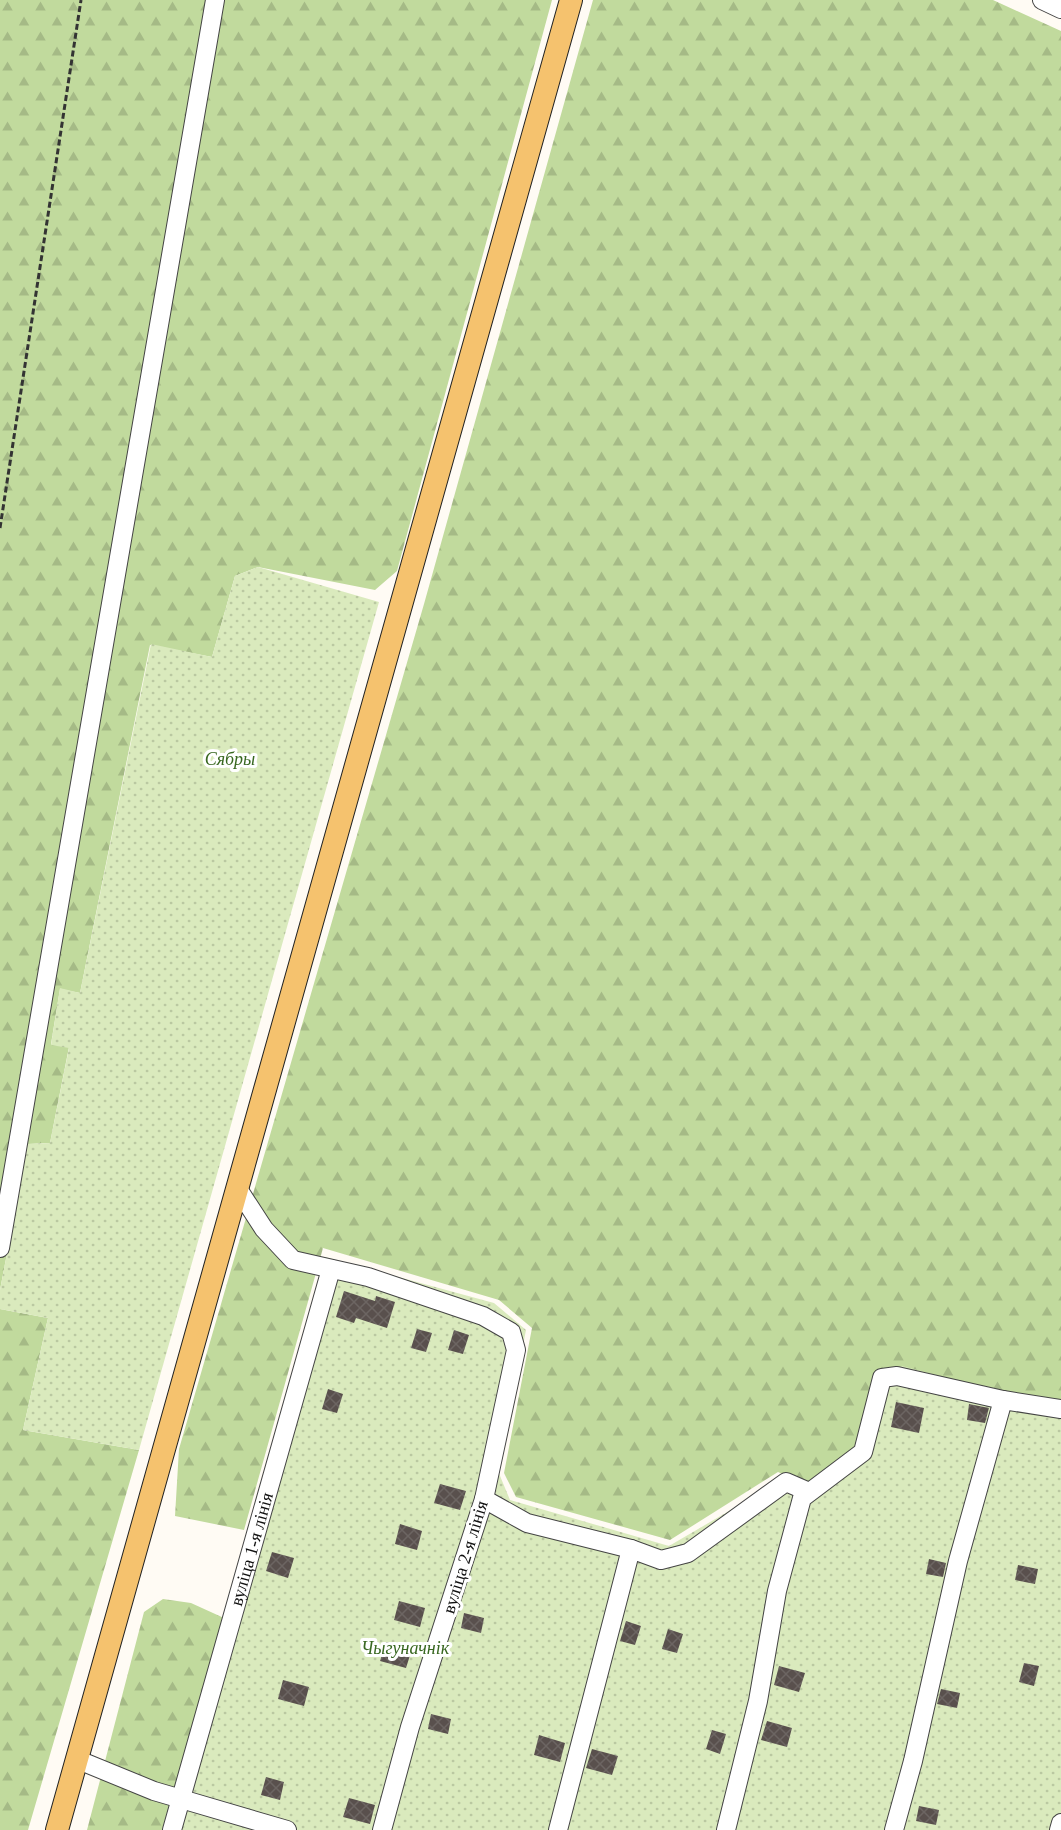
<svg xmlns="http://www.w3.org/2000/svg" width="1061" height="1830" font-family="'Times New Roman',serif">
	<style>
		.forest { fill: url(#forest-firs) }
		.garden { fill: url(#garden-dots) }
		.building { fill: url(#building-cross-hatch) }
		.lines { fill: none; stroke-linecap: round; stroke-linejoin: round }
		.minor-casing { stroke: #444; stroke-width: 20 }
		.major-casing { stroke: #222; stroke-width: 24 }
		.path { stroke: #333; stroke-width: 3; stroke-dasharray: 6 3; stroke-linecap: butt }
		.minor { stroke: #fff; stroke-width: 18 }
		.major { stroke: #f5c26e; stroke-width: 22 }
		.labels { text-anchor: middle; stroke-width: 6; stroke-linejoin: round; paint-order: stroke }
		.park-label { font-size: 18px; font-style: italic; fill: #396821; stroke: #fff }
		.street-label { font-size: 18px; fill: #111; stroke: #fff }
	</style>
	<defs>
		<pattern id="forest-firs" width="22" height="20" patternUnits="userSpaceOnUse" patternTransform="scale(1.5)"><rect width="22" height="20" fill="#c1da9d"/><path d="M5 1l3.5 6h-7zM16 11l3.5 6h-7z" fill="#a5ba86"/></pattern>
		<pattern id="garden-dots" width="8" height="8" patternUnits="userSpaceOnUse" patternTransform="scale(1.5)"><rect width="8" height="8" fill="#daeabd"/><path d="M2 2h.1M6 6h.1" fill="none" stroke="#bac8a1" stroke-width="1.8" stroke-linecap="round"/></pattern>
		<pattern id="building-cross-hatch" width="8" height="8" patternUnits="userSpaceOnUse" patternTransform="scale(1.5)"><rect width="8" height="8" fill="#59504d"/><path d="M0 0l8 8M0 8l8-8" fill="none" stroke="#6c6562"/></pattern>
	</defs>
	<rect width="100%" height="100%" fill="#fffbf4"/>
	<path class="forest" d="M 0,0 L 552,0 L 397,571 L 375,590 L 258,567 L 235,576 L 212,657 L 150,645 L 80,993 L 60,989 L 51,1044 L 69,1047 L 50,1143 L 28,1144 L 0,1290 Z
		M 593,0 L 993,0 L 1061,31 L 1061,1401 L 856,1449 L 811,1487 L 778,1472 L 670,1540 L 516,1497 L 504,1473 L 532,1328 L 499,1300 L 323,1248 L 244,1530 L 175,1516 L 179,1449 L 424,604 Z
		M 0,1309 L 48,1318 L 23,1430 L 139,1450 L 28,1830 L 0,1830 Z
		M 163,1599 L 191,1603 L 224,1618 L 162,1830 L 87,1830 L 144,1612 Z"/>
	<path class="garden" d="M 258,567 L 379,602 L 139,1450 L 23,1430 L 48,1318 L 0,1309 L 0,1290 L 28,1144 L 50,1143 L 69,1048 L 51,1045 L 60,988 L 80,993 L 151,644 L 212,657 L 235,576 Z
		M 325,1257 L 494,1303 L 526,1330 L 498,1471 L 510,1500 L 669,1546 L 777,1483 L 810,1497 L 856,1449 L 882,1378 L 902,1366 L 1001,1392 L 1061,1401 L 1061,1830 L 162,1830 L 251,1526 Z"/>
	<path class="building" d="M 344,1291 L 375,1301 L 376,1296 L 395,1302 L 387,1328 L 356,1318 L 354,1323 L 336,1317 Z
		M 417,1329 L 432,1333 L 426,1352 L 411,1348 Z
		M 454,1330 L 469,1335 L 463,1354 L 448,1350 Z
		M 328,1389 L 343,1394 L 337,1413 L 322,1409 Z
		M 896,1402 L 924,1408 L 919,1433 L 891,1427 Z
		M 969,1404 L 989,1408 L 985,1423 L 967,1420 Z
		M 440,1484 L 466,1491 L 460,1510 L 434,1503 Z
		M 400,1524 L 422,1531 L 417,1550 L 395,1544 Z
		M 272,1552 L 294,1558 L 288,1578 L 266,1571 Z
		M 929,1559 L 946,1563 L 943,1577 L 926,1574 Z
		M 1018,1565 L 1038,1569 L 1035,1584 L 1015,1580 Z
		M 399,1601 L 425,1608 L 420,1627 L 394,1620 Z
		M 464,1613 L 484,1618 L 481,1633 L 461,1628 Z
		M 626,1621 L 641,1626 L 635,1645 L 620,1641 Z
		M 668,1629 L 683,1634 L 677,1653 L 662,1649 Z
		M 386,1642 L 412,1649 L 406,1668 L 380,1661 Z
		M 1024,1663 L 1039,1666 L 1034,1686 L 1019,1682 Z
		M 779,1666 L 805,1673 L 799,1692 L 774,1685 Z
		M 283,1680 L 309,1687 L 304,1706 L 278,1699 Z
		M 941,1689 L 960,1693 L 957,1708 L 937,1704 Z
		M 431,1714 L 451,1719 L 448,1734 L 428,1729 Z
		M 767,1721 L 792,1728 L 787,1747 L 761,1740 Z
		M 712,1730 L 726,1734 L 720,1754 L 706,1749 Z
		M 539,1735 L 565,1743 L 560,1762 L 534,1755 Z
		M 592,1749 L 618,1756 L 612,1775 L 586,1768 Z
		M 266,1777 L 284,1782 L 280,1800 L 261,1795 Z
		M 349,1798 L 375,1805 L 370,1824 L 343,1817 Z
		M 919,1806 L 939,1810 L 936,1825 L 916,1821 Z"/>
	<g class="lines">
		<g class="minor-casing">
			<g id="minor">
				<path d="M 1042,0 L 1061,9"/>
				<path d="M 238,1189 L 264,1229 L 293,1260 L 368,1277 L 483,1316 L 511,1332 L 516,1350 L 484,1499 L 410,1727 L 382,1830"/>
				<path d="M 0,1248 L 215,0"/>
				<path d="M 484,1499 L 527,1523 L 631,1549 L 661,1560 L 688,1553 L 786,1482 L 809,1492"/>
				<path d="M 76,1759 L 154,1791 L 287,1830"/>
				<path id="s1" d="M 172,1830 L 331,1269"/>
				<path d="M 558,1830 L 631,1549"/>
				<path d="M 726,1830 L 758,1701 L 777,1591 L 802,1498 L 863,1452 L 882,1378 L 897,1376 L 1003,1400"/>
				<path d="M 894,1830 L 913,1761 L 958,1561 L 1003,1400 L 1061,1409"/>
				<path d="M 1059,1830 L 1061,1823"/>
			</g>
		</g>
		<g class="major-casing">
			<path id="major" d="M 57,1830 L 571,0"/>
		</g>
		<path class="path" d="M 0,528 L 81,0"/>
		<use href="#minor" class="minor"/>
		<use href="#major" class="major"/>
	</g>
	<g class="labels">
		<g class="park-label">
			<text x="230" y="765">Сябры</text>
			<text x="405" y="1654">Чыгуначнік</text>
		</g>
		<g class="street-label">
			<text dy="6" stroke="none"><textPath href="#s1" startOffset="292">вуліца 1-я лінія</textPath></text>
			<text transform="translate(465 1557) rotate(-73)" y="6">вуліца 2-я лінія</text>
		</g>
	</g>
</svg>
